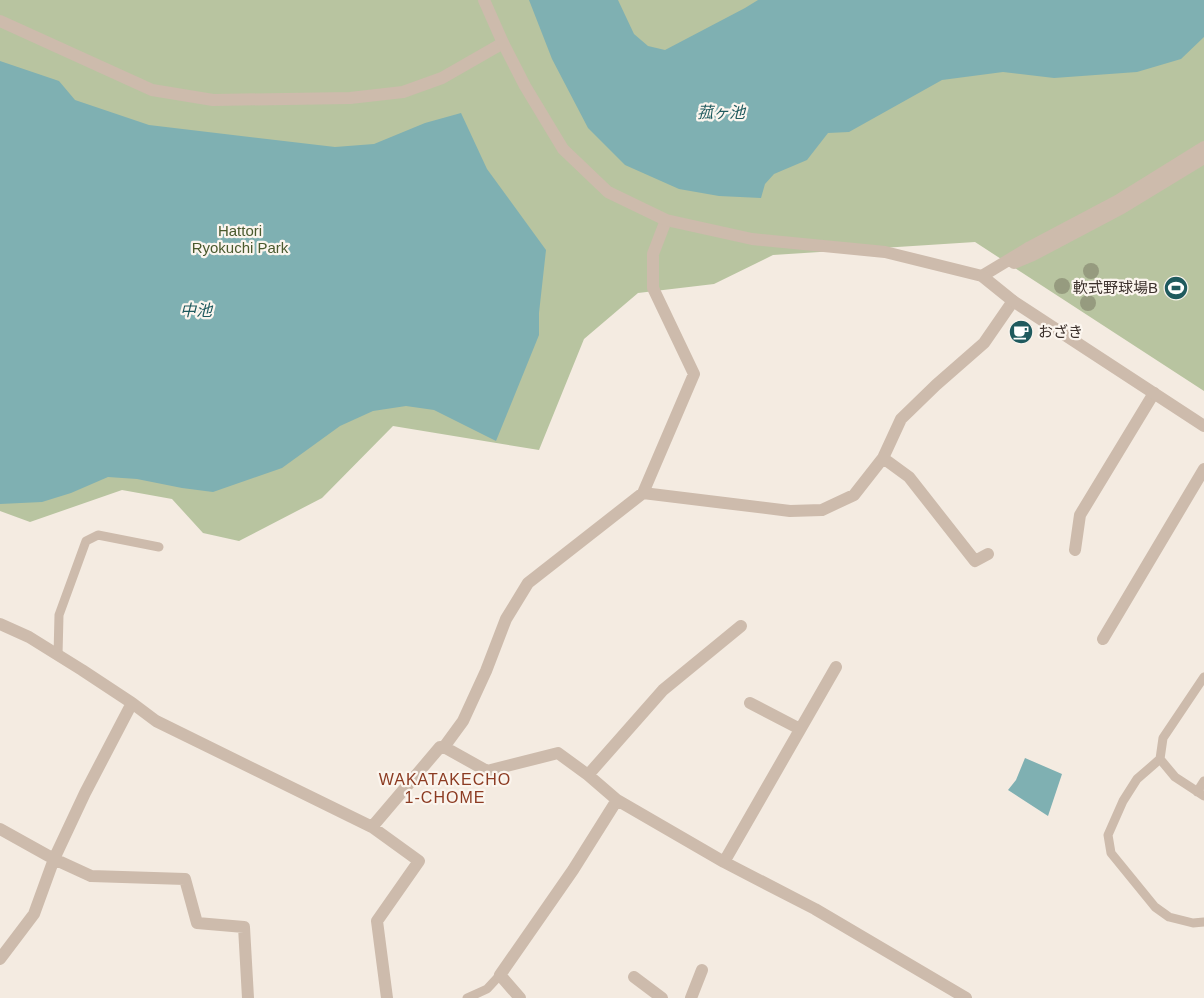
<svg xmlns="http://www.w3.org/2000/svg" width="1204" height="998" font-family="Helvetica,'Noto Sans JP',sans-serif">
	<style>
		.green { fill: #b8c4a0 }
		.water { fill: #7fb0b2 }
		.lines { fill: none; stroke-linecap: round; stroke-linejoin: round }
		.service { stroke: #cdbbac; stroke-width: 9 }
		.minor { stroke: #cdbbac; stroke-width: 12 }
		.tertiary { stroke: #cdbbac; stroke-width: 12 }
		.tree { fill: #969b7f }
		.labels { text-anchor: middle; stroke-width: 4.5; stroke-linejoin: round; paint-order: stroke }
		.park-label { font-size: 15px; fill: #4a5a2e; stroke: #fbf5ee }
		.poi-label { font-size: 15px; fill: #3b302b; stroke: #fbf5ee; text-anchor: end }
		.water-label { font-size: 16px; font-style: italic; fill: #1f5a5e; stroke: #fbf5ee }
		.neighbourhood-label { font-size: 16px; letter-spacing: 1px; fill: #8c3b22; stroke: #fbf5ee }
	</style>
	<rect width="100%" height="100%" fill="#f4ebe1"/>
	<path class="green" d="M 0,0 L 1204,0 L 1204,391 L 975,242 L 773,255 L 714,284 L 638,293 L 584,339 L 539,450 L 393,426 L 322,498 L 239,541 L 203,533 L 172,499 L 122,490 L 30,522 L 0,511 Z"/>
	<path class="water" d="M 529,0 L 618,0 L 634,34 L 648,46 L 665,50 L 745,8 L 758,0 L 1204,0 L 1204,37 L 1181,59 L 1137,72 L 1054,78 L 1003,72 L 942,80 L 849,132 L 828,133 L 807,160 L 774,174 L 765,184 L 761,198 L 719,196 L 679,189 L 625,165 L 588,128 L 552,59 Z
		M 0,61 L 59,81 L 75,100 L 149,125 L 335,147 L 374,144 L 425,123 L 461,113 L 487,169 L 546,250 L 539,313 L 539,335 L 496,441 L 434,410 L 406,406 L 373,411 L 340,426 L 282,468 L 213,492 L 182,488 L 137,479 L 108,477 L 71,493 L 42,502 L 0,504 Z
		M 1025,758 L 1062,774 L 1048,816 L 1008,790 L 1016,780 Z"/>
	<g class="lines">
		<path class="service" d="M 58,655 L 59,615 L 86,541 L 98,535 L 159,547
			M 1204,677 L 1163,738 L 1160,759 L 1175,777 L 1204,796
			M 1160,759 L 1137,779 L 1123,801 L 1108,835 L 1111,853 L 1155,907 L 1169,917 L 1193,923 L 1204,922
			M 1197,792 L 1204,781
			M 467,998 L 487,989 L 500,975"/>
		<path class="minor" d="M 0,21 L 152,90 L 213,100 L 350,98 L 403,92 L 442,78 L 503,43
			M 1014,263 L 1033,255 L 1122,208 L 1204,158
			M 982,276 L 1030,247 L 1117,201 L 1204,147
			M 883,458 L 909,477 L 975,561 L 988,554
			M 643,493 L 790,511 L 822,510 L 854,495 L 883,458 L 901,419 L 936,385 L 984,343 L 1013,301
			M 1075,550 L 1080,515 L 1154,393
			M 0,624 L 29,637 L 82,670 L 132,703 L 156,721 L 372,827 L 419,861 L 377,921 L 387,998
			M 1103,639 L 1204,469
			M 750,703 L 800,729
			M 444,747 L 487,771 L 558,753 L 588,775 L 617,800 L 724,862 L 815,909 L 966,998
			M 588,775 L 663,690 L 741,626
			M 372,827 L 440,747 L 444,747 L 463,721 L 486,671 L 506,619 L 528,583 L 643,493 L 694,374 L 653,288 L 653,254 L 666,220
			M 0,829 L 54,859 L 91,876 L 185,879 L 197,923 L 244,927 L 248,998
			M 724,862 L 836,667
			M 0,959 L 34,914 L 54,859 L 85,793 L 132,703
			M 634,977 L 662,998
			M 520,998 L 500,975 L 573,870 L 617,800
			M 691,998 L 702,970"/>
		<path class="tertiary" d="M 484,0 L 503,43 L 525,86 L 563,149 L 608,192 L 666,220 L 752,239 L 885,252 L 982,276 L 1013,301 L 1204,426"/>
	</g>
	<g class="tree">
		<circle cx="1091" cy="271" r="8"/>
		<circle cx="1062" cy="286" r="8"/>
		<circle cx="1088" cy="303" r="8"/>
	</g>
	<defs>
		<g id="stadium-disc" transform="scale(1.25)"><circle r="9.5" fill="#1f5a5e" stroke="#fbf5ee"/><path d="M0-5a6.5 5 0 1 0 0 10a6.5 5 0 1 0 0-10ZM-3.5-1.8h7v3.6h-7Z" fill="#fff"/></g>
		<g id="cafe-disc" transform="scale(1.25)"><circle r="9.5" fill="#1f5a5e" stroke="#fbf5ee"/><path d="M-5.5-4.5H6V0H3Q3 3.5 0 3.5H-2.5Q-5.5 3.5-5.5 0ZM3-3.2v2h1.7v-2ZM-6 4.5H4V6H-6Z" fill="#fff"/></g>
	</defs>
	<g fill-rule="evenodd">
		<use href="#stadium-disc" x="1176" y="288"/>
		<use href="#cafe-disc" x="1021" y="332"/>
	</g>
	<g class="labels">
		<g class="park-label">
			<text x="240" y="236">Hattori<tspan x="240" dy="17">Ryokuchi Park</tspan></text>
		</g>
		<g class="poi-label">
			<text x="1158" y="293">軟式野球場B</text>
			<text x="1038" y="337" text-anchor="start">おざき</text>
		</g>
		<g class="water-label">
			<text x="721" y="118">菰ヶ池</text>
			<text x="196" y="316">中池</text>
		</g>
		<g class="neighbourhood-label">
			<text x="445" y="785">WAKATAKECHO<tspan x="445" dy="18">1-CHOME</tspan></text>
		</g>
	</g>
</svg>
